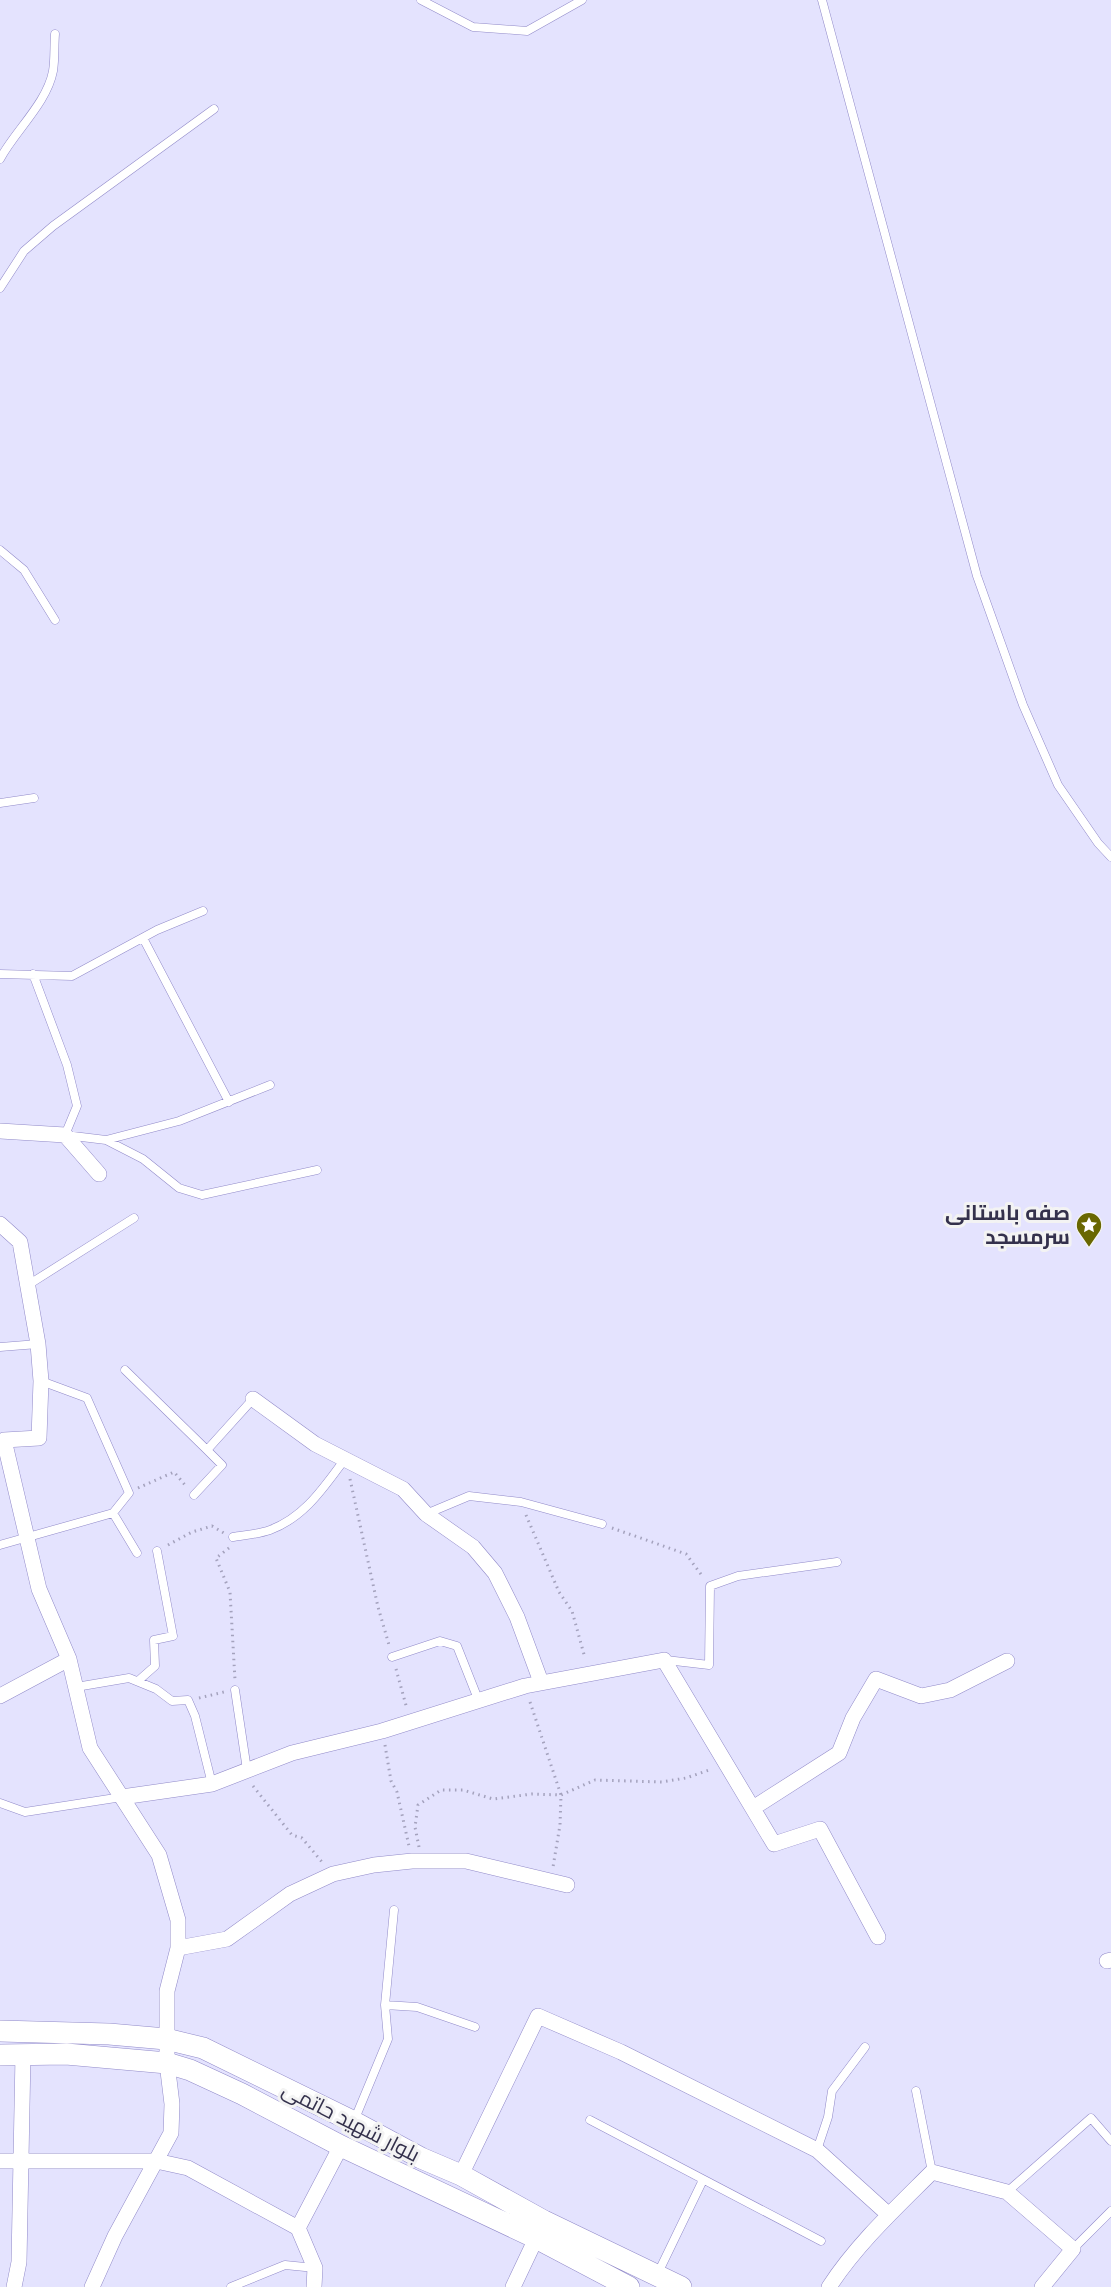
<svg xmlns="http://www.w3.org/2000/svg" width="1111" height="2287" font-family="'Nunito Sans',Cairo,sans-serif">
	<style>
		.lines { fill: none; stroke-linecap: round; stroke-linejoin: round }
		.lane-casing { stroke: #918ac9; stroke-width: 9 }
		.street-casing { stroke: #918ac9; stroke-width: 16 }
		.secondary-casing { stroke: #918ac9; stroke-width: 22 }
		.path { stroke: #a4a2bd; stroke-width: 3; stroke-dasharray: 1.5 4.5; stroke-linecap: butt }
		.lane { stroke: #fff; stroke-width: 8 }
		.street { stroke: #fff; stroke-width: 15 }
		.secondary { stroke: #fff; stroke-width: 21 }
		.labels { text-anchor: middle; stroke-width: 6; stroke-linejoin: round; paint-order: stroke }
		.poi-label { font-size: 21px; font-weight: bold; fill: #34314c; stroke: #f3f3f3; text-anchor: end }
		.street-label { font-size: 21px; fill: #34314c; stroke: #f3f3f3 }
	</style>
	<rect width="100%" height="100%" fill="#e4e3fe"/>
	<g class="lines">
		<g class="lane-casing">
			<path id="lane" d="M 421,0 L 473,27 L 527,31 L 582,0
				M 822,0 L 977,576 L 1023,705 L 1058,785 L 1098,843 L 1111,857
				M 0,159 C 15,131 47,103 53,71 C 55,59 54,46 55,34
				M 0,288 L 24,251 L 53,226 L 214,109
				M 0,550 L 24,570 L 55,620
				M 0,803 L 34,798
				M 143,938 L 229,1102
				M 0,974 L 72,976 L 157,930 L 203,911
				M 33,974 L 67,1065 L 77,1106 L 65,1135 L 106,1140 L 143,1159 L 179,1188 L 202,1195 L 317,1170
				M 106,1140 L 179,1121 L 270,1085
				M 28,1285 L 134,1218
				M 0,1347 L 38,1344
				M 125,1370 L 207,1450
				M 194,1495 L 222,1465 L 207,1450 L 253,1399
				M 113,1513 L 137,1553
				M 426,1514 L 469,1496 L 521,1502 L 602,1524
				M 233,1537 C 245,1535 259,1534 270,1530 C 305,1517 324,1487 345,1459
				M 0,1545 L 113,1513 L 129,1493 L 87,1398 L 41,1381
				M 392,1657 L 440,1641 L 457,1646 L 478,1699
				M 666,1660 L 709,1665 L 710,1586 L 738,1576 L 837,1562
				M 138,1681 L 155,1666 L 154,1640 L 173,1636 L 157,1551
				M 76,1687 L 129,1678 L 156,1689 L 172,1701 L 188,1700 L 195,1716 L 212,1784
				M 235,1690 L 247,1770
				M 0,1803 L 25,1812 L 122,1797
				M 385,2005 L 417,2007 L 475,2027
				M 916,2091 L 932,2172
				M 590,2120 L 821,2241
				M 354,2121 L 388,2039 L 385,2005 L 394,1910
				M 817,2150 L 828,2117 L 832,2091 L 865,2047
				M 1007,2192 L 1091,2118 L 1111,2141
				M 1073,2249 L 1111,2211
				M 658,2273 L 703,2180
				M 231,2287 L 285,2265 L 315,2268"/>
		</g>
		<g class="street-casing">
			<path id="street" d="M 0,1131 L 65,1135 L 99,1174
				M 0,1224 L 20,1242 L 38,1344 L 41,1381 L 39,1438 L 4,1440 L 39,1589 L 69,1659 L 90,1748 L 159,1855 L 178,1920 L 178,1948 L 167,1991 L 167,2063 L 172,2104 L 171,2133 L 115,2236 L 92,2287
				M 253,1399 L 315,1444 L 403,1489 L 426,1514 L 473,1547 L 495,1573 L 517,1617 L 541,1682
				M 0,1696 L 69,1659
				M 122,1797 L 212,1784 L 292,1753 L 382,1731 L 525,1686 L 664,1660 L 774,1844 L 820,1829 L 878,1937
				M 753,1808 L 839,1753 L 853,1718 L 876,1679 L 921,1696 L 950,1690 L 1007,1661
				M 178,1948 L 227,1939 L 290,1894 L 333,1874 L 374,1865 L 412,1861 L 466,1861 L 567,1885
				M 1107,1961 L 1111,1960
				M 0,2161 L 156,2161 L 188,2168 L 298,2228 L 315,2268 L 314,2287
				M 461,2175 L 538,2016 L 621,2052 L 817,2150 L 889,2215
				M 298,2228 L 341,2146
				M 14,2287 L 19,2262 L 23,2055
				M 513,2287 L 540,2230
				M 829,2287 C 857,2244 896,2208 932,2172 L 1007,2192 L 1073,2249 L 1042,2287"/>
		</g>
		<g class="secondary-casing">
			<path id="secondary" d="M 0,2031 L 109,2034 L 166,2039 L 203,2048 L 354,2122 L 421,2158 L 461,2175 L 544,2221 L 681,2287
				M 0,2055 L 66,2054 L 167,2063 L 190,2070 L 242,2094 L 341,2146 L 536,2238 L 629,2287"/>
		</g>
		<path class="path" d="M 350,1479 L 378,1607 L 389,1645
			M 138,1488 L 174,1472 L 185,1485
			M 526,1515 L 559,1592 L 572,1611 L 585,1658
			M 612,1528 L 686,1554 L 703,1577
			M 168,1545 L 192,1532 L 212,1526 L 224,1533
			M 229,1548 L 216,1558 L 230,1592 L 235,1680
			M 396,1669 L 407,1709
			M 199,1698 L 224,1692
			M 530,1702 L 561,1795 L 560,1825 L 553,1867
			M 385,1745 L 391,1781 L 397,1792 L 409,1846
			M 253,1786 L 292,1835 L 302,1838 L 322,1862
			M 419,1847 L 415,1827 L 418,1805 L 441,1790 L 463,1790 L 493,1799 L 532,1794 L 561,1795 L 595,1780 L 662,1782 L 686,1778 L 712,1769"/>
		<use href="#lane" class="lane"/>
		<use href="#street" class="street"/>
		<use href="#secondary" class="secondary"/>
	</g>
	<defs>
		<g id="sight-pin" transform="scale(1.35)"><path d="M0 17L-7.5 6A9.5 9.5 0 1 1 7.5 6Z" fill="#696700" stroke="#f3f3f3"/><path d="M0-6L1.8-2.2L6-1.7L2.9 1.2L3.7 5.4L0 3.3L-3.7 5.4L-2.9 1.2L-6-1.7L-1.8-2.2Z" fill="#fff"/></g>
	</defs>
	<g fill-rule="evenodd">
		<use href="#sight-pin" x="1089" y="1225"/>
	</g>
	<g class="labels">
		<g class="poi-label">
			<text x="1070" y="1220">صفه باستانی<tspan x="1070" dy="24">سرمسجد</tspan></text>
		</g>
		<g class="street-label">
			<text transform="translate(351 2122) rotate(27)" y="7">بلوار شهید حاتمی</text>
		</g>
	</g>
</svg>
